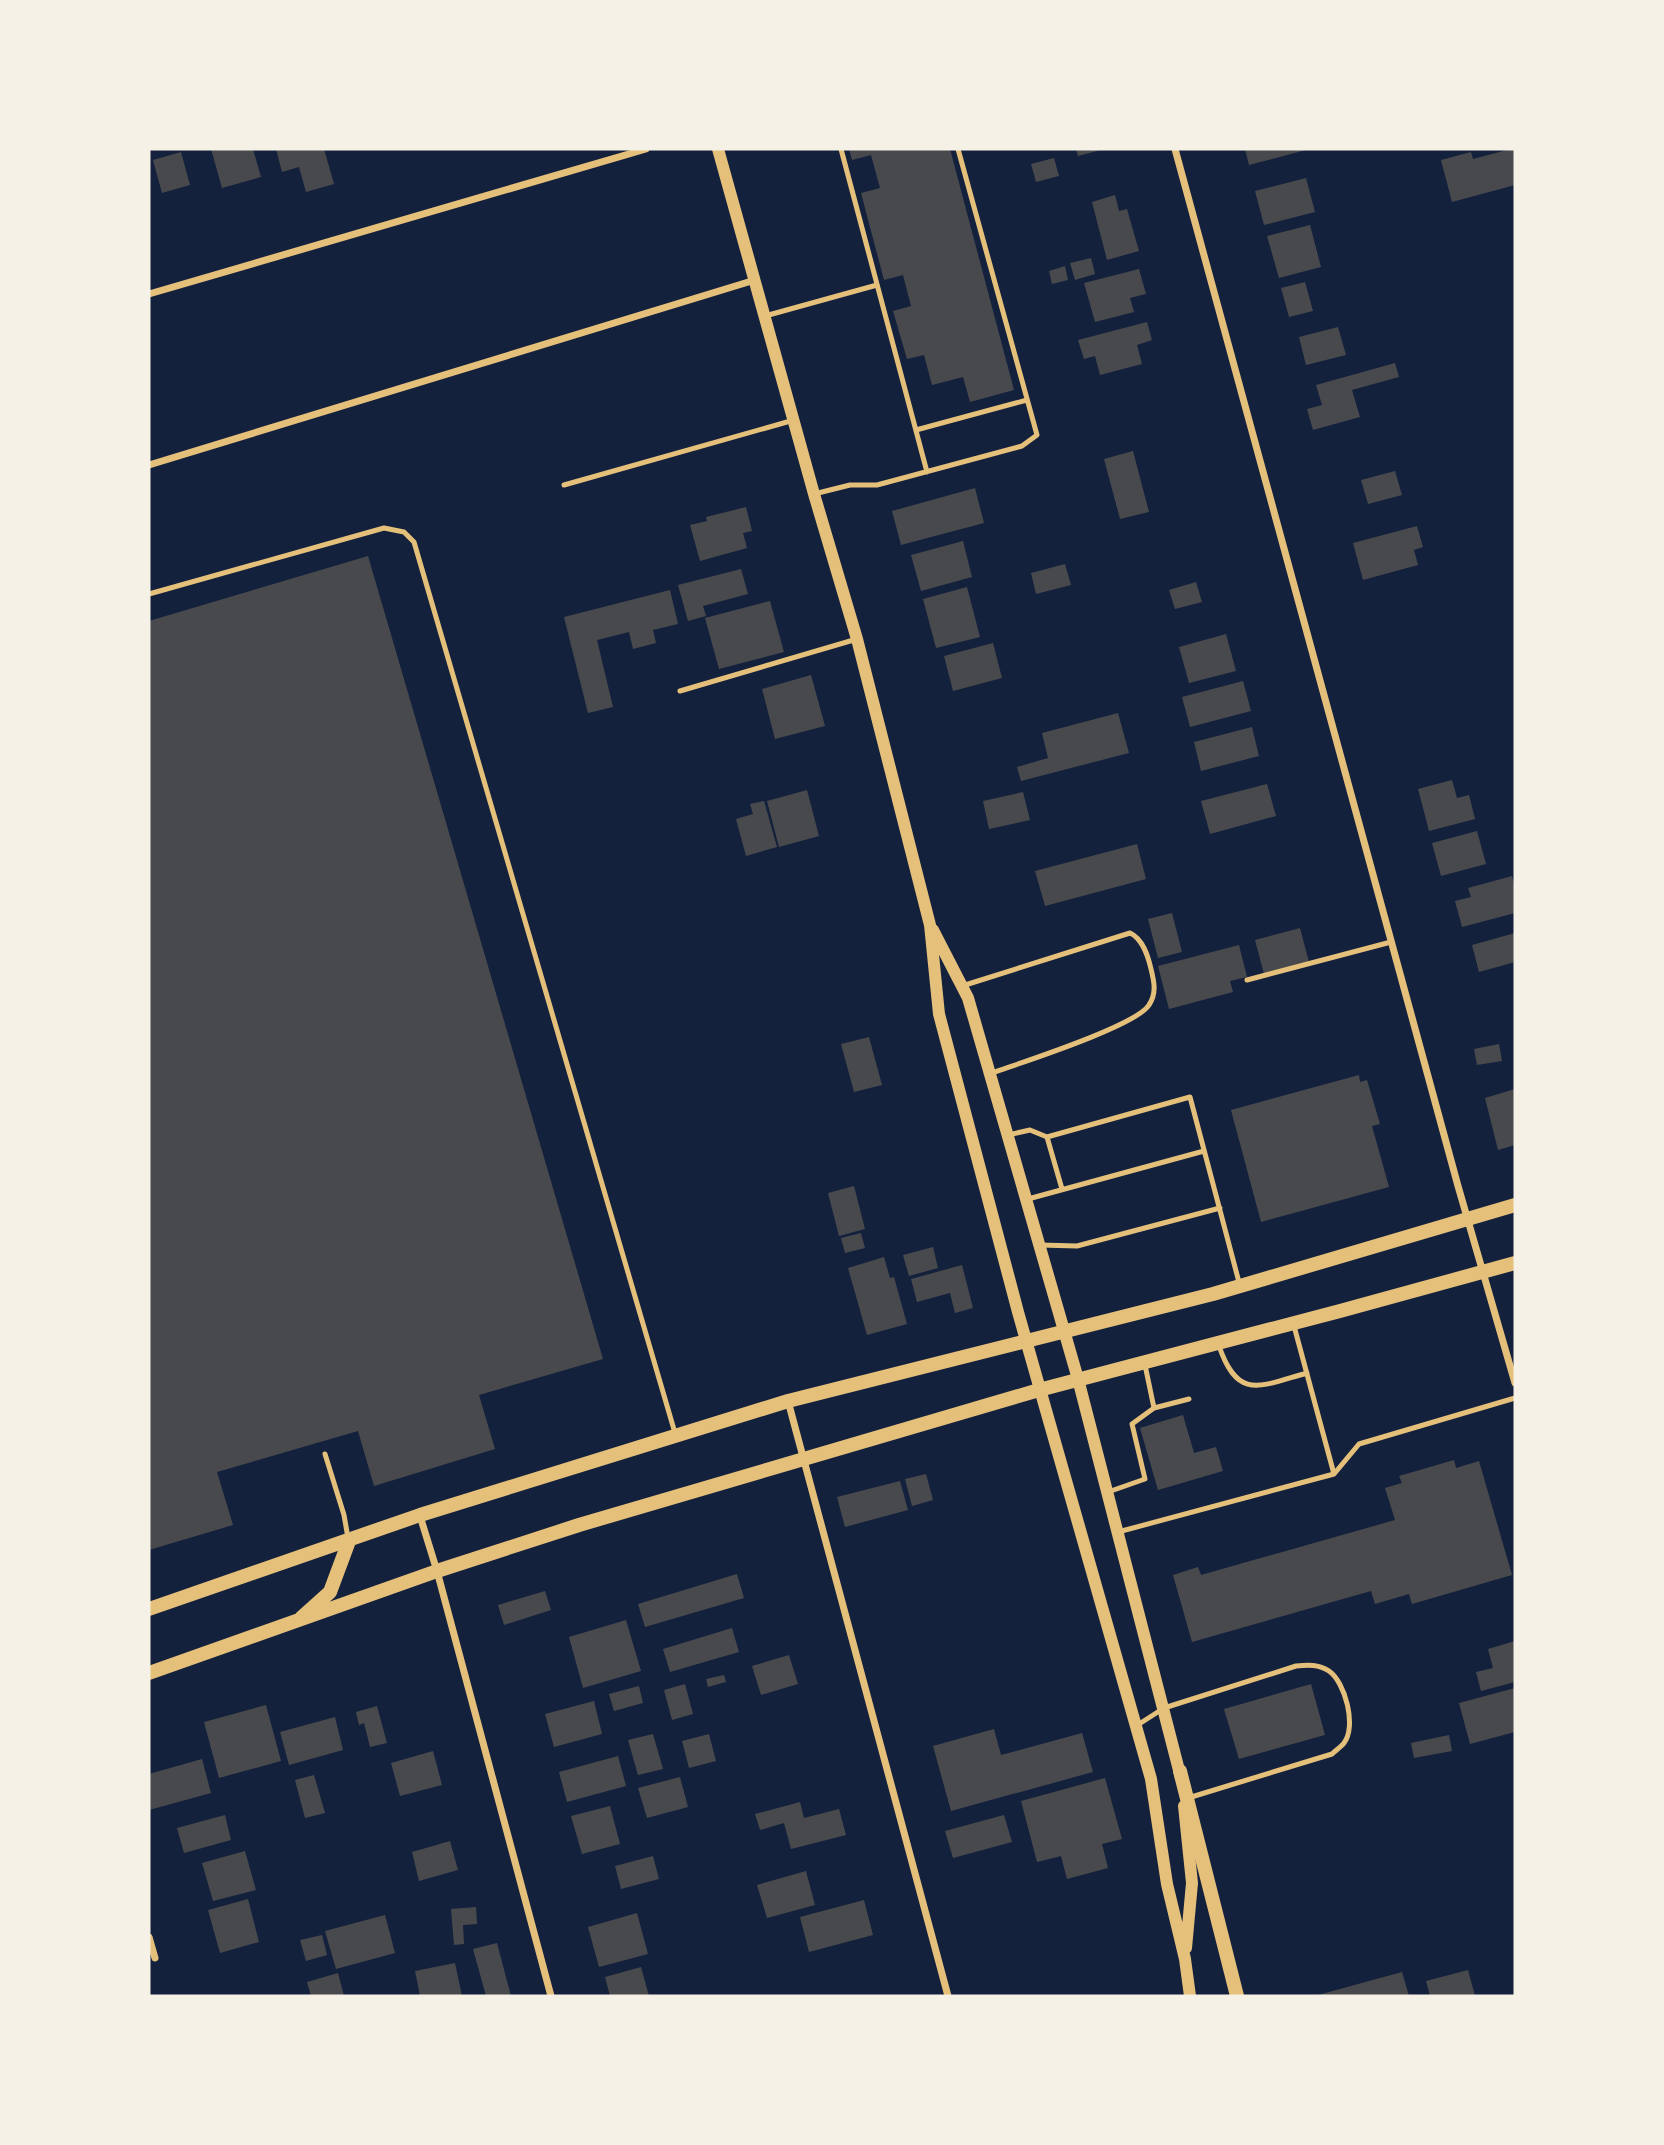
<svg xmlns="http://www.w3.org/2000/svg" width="1664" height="2145" font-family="'IBM Plex Sans',sans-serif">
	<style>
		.building { fill: #48494c }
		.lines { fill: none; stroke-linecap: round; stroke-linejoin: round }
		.service { stroke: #e5c07b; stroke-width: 5 }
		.minor { stroke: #e5c07b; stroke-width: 7 }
		.tertiary { stroke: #e5c07b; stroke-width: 12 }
		.secondary { stroke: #e5c07b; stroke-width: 14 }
	</style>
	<rect width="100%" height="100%" fill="#14213d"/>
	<path class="building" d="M 211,149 L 253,149 L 261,177 L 222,188 Z
		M 276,149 L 324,149 L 334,184 L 306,192 L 299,167 L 282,172 Z
		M 849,149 L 950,149 L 1014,390 L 970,402 L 963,377 L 932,385 L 924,355 L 907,359 L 893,311 L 911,306 L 903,275 L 884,280 L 861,193 L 880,188 L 871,155 L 852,160 Z
		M 1076,149 L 1100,149 L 1101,150 L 1078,156 Z
		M 1245,149 L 1306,149 L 1306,150 L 1249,165 Z
		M 1511,149 L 1515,151 L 1515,185 L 1452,202 L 1441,160 L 1471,152 L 1473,159 Z
		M 181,152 L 190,185 L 162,193 L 153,160 Z
		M 1054,158 L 1059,176 L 1036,182 L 1031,164 Z
		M 1306,178 L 1315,212 L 1264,225 L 1255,191 Z
		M 1115,195 L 1119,211 L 1127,209 L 1139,251 L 1107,260 L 1092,202 Z
		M 1310,225 L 1321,267 L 1279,278 L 1267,236 Z
		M 1091,258 L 1095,274 L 1075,280 L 1070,263 Z
		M 1065,266 L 1068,280 L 1052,284 L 1049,271 Z
		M 1139,269 L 1146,294 L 1130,298 L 1134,312 L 1095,322 L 1084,283 Z
		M 1305,282 L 1313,311 L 1289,317 L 1281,288 Z
		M 1147,322 L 1152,340 L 1137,345 L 1142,364 L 1100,375 L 1095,356 L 1084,359 L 1078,340 Z
		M 1338,327 L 1346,355 L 1306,365 L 1299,337 Z
		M 1395,363 L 1399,377 L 1352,390 L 1360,417 L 1313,430 L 1307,409 L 1322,405 L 1316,385 Z
		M 1133,451 L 1149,512 L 1120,519 L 1104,459 Z
		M 1395,471 L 1402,495 L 1368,504 L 1361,480 Z
		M 975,488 L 984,523 L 901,545 L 892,511 Z
		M 746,507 L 752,531 L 743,533 L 747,548 L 700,561 L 690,525 L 707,521 L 706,517 Z
		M 1417,526 L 1423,547 L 1414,550 L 1418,565 L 1363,580 L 1353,543 Z
		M 963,541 L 972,577 L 921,591 L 911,555 Z
		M 368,556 L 603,1359 L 479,1395 L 495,1449 L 374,1486 L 358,1431 L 217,1472 L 233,1525 L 149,1550 L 149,621 Z
		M 1065,564 L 1071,585 L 1036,594 L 1031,573 Z
		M 741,569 L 748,594 L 703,606 L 706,616 L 688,621 L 678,585 Z
		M 1196,582 L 1202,602 L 1175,609 L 1169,590 Z
		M 967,587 L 980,637 L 936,648 L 923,599 Z
		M 670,590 L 678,624 L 653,630 L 656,643 L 633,649 L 629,632 L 597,640 L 613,707 L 588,713 L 564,617 Z
		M 770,601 L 784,652 L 719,669 L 705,618 Z
		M 1226,634 L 1236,671 L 1189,683 L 1179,647 Z
		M 993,643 L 1002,678 L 953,691 L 944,656 Z
		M 811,675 L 825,726 L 775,739 L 762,689 Z
		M 1243,681 L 1251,711 L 1190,727 L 1182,697 Z
		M 1118,713 L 1129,753 L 1021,781 L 1017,767 L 1048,758 L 1042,733 Z
		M 1252,727 L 1259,756 L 1201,771 L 1194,742 Z
		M 1452,780 L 1457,798 L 1469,795 L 1475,819 L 1429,831 L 1418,789 Z
		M 1267,784 L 1276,816 L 1210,834 L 1201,801 Z
		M 807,790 L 819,836 L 779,847 L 767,801 Z
		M 1023,792 L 1030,820 L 989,829 L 983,801 Z
		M 764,801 L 777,847 L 746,856 L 736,819 L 753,814 L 750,804 Z
		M 1477,831 L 1486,864 L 1441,876 L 1432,843 Z
		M 1137,844 L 1146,879 L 1045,906 L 1035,871 Z
		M 1512,876 L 1515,888 L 1515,913 L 1462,927 L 1455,901 L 1471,897 L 1468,888 Z
		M 1172,913 L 1182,952 L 1158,958 L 1148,919 Z
		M 1300,928 L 1309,962 L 1264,974 L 1255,940 Z
		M 1515,933 L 1515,962 L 1479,972 L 1472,945 Z
		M 1239,945 L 1247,977 L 1230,981 L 1233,992 L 1169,1009 L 1158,966 Z
		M 869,1037 L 882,1085 L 854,1092 L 841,1044 Z
		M 1499,1044 L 1502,1061 L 1477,1065 L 1474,1049 Z
		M 1359,1075 L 1360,1082 L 1367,1080 L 1380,1124 L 1372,1126 L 1389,1187 L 1261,1222 L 1231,1110 Z
		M 1515,1089 L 1515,1145 L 1498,1150 L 1485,1098 Z
		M 854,1186 L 865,1229 L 839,1236 L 828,1193 Z
		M 861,1233 L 865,1248 L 845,1253 L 841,1238 Z
		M 933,1247 L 938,1268 L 909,1276 L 903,1255 Z
		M 884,1257 L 890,1278 L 894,1277 L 907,1324 L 867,1335 L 848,1268 Z
		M 962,1265 L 973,1308 L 955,1313 L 950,1293 L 917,1302 L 911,1279 Z
		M 1183,1415 L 1194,1453 L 1216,1447 L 1223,1471 L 1158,1490 L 1140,1428 Z
		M 1454,1460 L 1456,1468 L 1479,1461 L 1512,1575 L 1412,1604 L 1409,1594 L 1375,1604 L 1371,1591 L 1192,1642 L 1173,1575 L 1198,1567 L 1201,1575 L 1395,1520 L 1385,1488 L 1402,1483 L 1399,1476 Z
		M 926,1474 L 933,1500 L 912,1506 L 905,1479 Z
		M 900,1481 L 908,1510 L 845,1527 L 837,1497 Z
		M 737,1574 L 744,1598 L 645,1627 L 638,1604 Z
		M 545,1591 L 551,1610 L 504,1625 L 498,1605 Z
		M 626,1620 L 641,1671 L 583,1688 L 569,1637 Z
		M 732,1628 L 739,1652 L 670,1672 L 663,1649 Z
		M 1515,1641 L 1515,1682 L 1481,1691 L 1476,1672 L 1493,1668 L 1488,1649 Z
		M 789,1655 L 798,1684 L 761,1695 L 752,1666 Z
		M 724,1675 L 726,1682 L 708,1687 L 706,1679 Z
		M 685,1684 L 693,1714 L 672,1720 L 664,1690 Z
		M 1311,1684 L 1325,1735 L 1239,1759 L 1224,1709 Z
		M 639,1686 L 643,1703 L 614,1711 L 609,1694 Z
		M 1515,1688 L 1515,1732 L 1470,1744 L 1459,1703 Z
		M 594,1701 L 602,1734 L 554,1747 L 545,1714 Z
		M 266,1705 L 281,1761 L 219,1778 L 204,1722 Z
		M 377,1706 L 387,1743 L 370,1747 L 364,1723 L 359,1725 L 356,1712 Z
		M 335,1717 L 343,1750 L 289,1765 L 280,1732 Z
		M 994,1729 L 1001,1755 L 1082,1733 L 1093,1772 L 951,1811 L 933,1746 Z
		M 653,1734 L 663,1769 L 638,1775 L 628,1740 Z
		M 709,1734 L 716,1761 L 689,1768 L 682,1741 Z
		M 1449,1735 L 1452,1751 L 1414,1758 L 1411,1743 Z
		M 433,1751 L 442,1785 L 400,1796 L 391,1763 Z
		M 618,1756 L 626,1786 L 567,1802 L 559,1772 Z
		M 202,1759 L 211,1793 L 149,1810 L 149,1774 Z
		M 314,1775 L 325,1813 L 305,1818 L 295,1780 Z
		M 680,1777 L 688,1807 L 647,1818 L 638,1788 Z
		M 1105,1778 L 1122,1839 L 1102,1844 L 1108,1868 L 1067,1879 L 1061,1856 L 1037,1862 L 1021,1801 Z
		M 800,1802 L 804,1818 L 839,1809 L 846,1835 L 791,1849 L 784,1823 L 760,1830 L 755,1814 Z
		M 610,1806 L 620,1844 L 582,1854 L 571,1816 Z
		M 225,1815 L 231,1840 L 184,1853 L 177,1828 Z
		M 1004,1815 L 1012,1842 L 953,1858 L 945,1831 Z
		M 450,1841 L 458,1870 L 419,1881 L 412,1852 Z
		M 245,1851 L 256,1890 L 213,1901 L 202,1863 Z
		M 653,1856 L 659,1879 L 621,1889 L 615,1866 Z
		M 806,1871 L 815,1905 L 767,1918 L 757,1885 Z
		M 248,1899 L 259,1942 L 220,1953 L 208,1910 Z
		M 864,1900 L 873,1935 L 809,1952 L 800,1917 Z
		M 476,1907 L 477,1924 L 463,1925 L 464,1944 L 454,1945 L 451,1909 Z
		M 637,1913 L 648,1954 L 599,1967 L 588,1927 Z
		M 385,1915 L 395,1953 L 336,1969 L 325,1931 Z
		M 322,1935 L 327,1955 L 306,1961 L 300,1940 Z
		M 497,1943 L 511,1996 L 486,1996 L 473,1949 Z
		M 455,1963 L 462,1996 L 420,1996 L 415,1971 Z
		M 641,1967 L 649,1996 L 610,1996 L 605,1977 Z
		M 1468,1970 L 1475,1996 L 1430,1996 L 1426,1981 Z
		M 1402,1972 L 1409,1996 L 1318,1996 L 1318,1995 Z
		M 338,1973 L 344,1996 L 311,1996 L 307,1982 Z"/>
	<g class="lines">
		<path class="service" d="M 841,149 L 927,472
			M 765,316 L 877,285
			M 916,430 L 1027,400
			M 564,485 L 794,420
			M 814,494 L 850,485 L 877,485 L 1022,446 L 1037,435 L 958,149
			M 149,594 L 384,528 L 404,532 L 414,542 L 675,1433
			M 680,691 L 857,639
			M 1247,980 L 1391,942
			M 962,986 L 1130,933 C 1143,939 1148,956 1151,969 C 1154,981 1157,993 1149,1005 C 1136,1026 1020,1063 992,1073
			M 1008,1135 L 1030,1130 L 1047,1137 L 1062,1189
			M 1047,1137 L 1190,1097 L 1240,1286
			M 1028,1199 L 1204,1151
			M 1040,1245 L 1077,1246 L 1220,1208
			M 1294,1326 L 1334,1474
			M 1219,1346 C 1238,1401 1260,1386 1307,1373
			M 1154,1408 L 1189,1399
			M 325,1454 L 344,1515 L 348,1538
			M 1108,1492 L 1145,1479 L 1132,1424 L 1154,1408 L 1145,1365
			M 1118,1532 L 1334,1474 L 1359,1444 L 1515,1398
			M 1136,1726 L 1164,1708 L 1296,1666 C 1307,1665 1319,1664 1329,1671 C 1345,1682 1357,1726 1344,1743 C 1341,1747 1336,1750 1332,1754 L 1188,1798"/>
		<path class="minor" d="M 1175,149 L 1458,1186 L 1515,1383
			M 149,294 L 646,149
			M 149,465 L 755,280
			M 788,1401 L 948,1996
			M 420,1516 L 437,1571 L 551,1996
			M 149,1937 L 155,1958"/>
		<path class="tertiary" d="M 718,149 L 814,494 L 857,639 L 930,925 L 939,1014 L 1018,1312 L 1151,1779 L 1167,1884 L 1185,1959 L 1190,1996
			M 933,930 L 968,998 L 1078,1379 L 1181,1778
			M 1184,1806 L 1192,1883 L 1186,1948"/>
		<path class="secondary" d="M 149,1609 L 420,1515 L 788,1401 L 1213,1294 L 1515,1205
			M 301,1618 L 330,1592 L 349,1541
			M 149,1673 L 437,1571 L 579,1525 L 1039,1390 L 1340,1311 L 1515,1263
			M 1180,1771 L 1237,1996"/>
	</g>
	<rect width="1664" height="2145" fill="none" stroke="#f6f1e7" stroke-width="301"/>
</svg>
